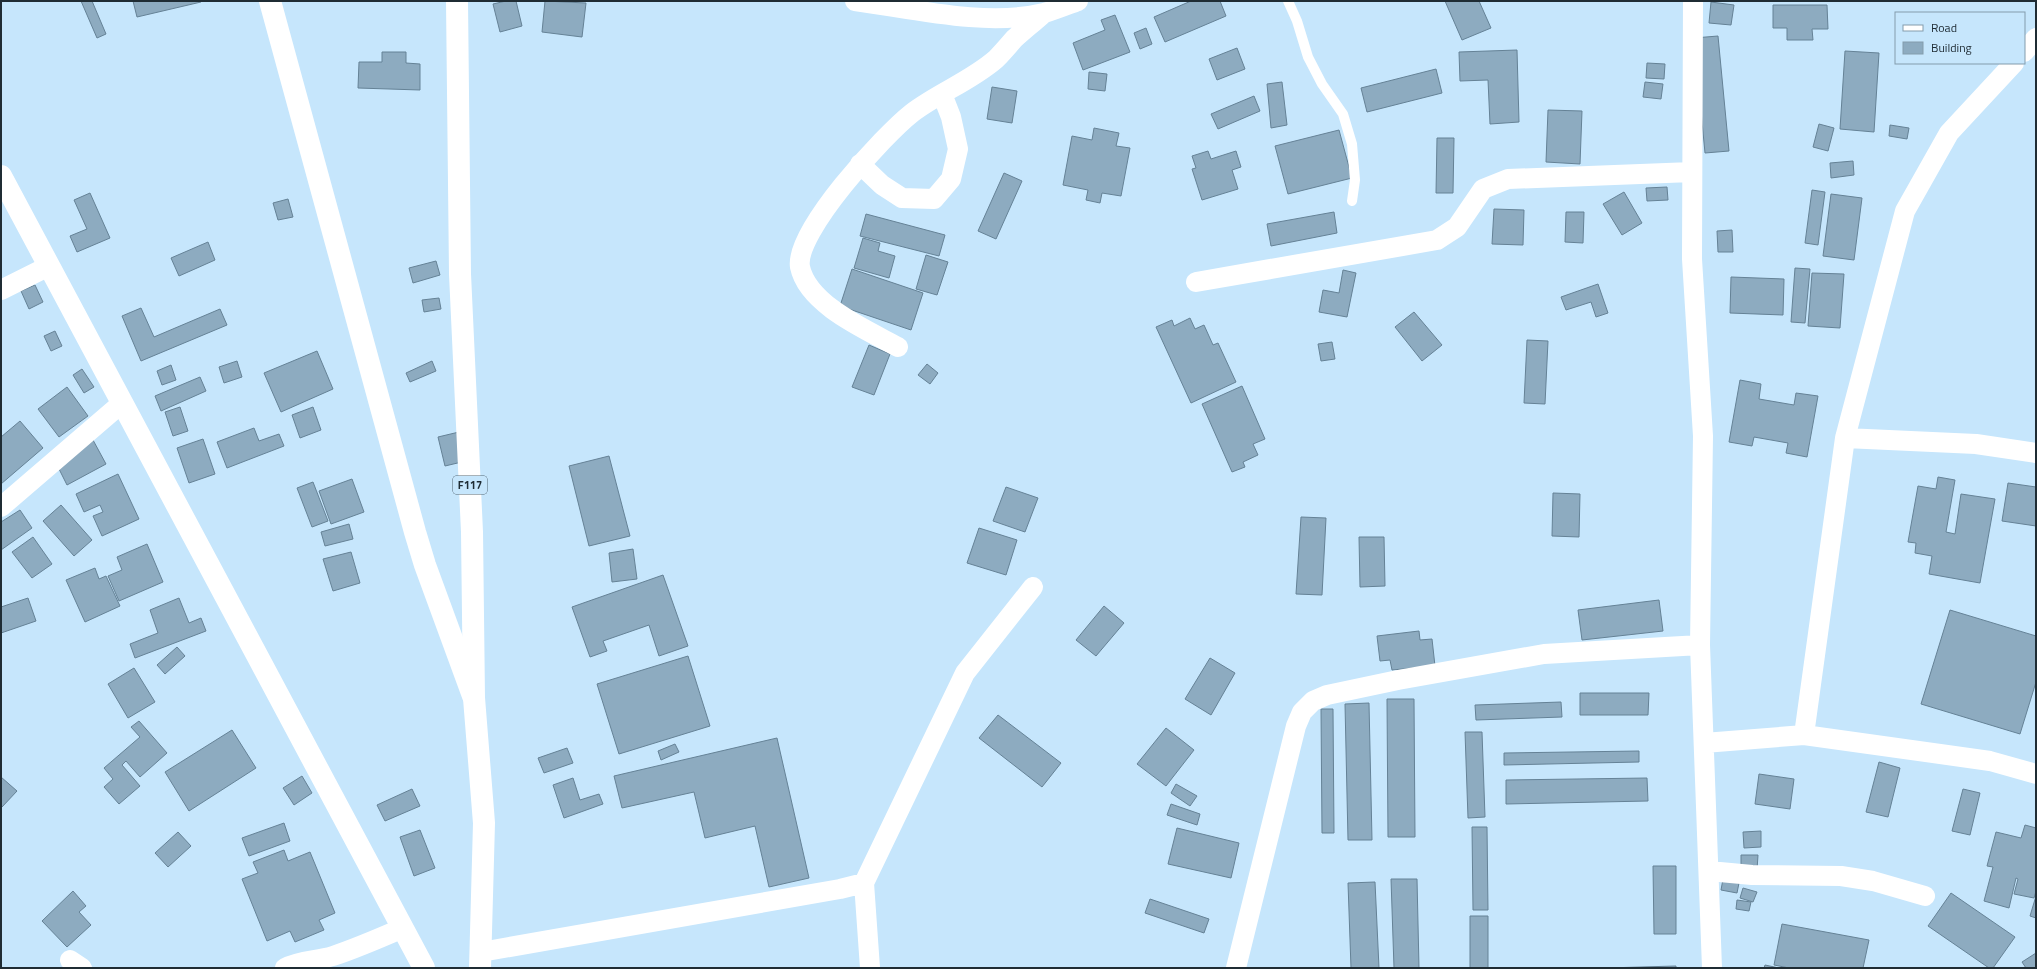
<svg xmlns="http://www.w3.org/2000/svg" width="2037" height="969" font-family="'Titillium Web',sans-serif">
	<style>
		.building { fill: #8dabc0; stroke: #658296 }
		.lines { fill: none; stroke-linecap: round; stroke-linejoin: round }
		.service { stroke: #fff; stroke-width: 10 }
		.minor { stroke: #fff; stroke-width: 20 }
		.secondary { stroke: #fff; stroke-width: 22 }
		.primary { stroke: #fff; stroke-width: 22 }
		.labels { text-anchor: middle; stroke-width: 4; stroke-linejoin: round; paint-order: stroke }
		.shield { fill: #c6e6fc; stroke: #516470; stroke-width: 1 }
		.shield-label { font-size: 11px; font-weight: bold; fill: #1f2c34 }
	</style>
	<rect width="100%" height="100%" fill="#c6e6fc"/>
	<path class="building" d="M 81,1 L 92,1 L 106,34 L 97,38 Z
		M 133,1 L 201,1 L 201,2 L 137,17 Z
		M 506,1 L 516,1 L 522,26 L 500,32 L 493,4 Z
		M 545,1 L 586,3 L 582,37 L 542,32 Z
		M 1191,1 L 1220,1 L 1226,16 L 1165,42 L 1154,17 Z
		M 1445,1 L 1479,1 L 1491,28 L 1462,40 Z
		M 1711,2 L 1734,5 L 1731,25 L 1709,23 Z
		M 1773,5 L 1827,5 L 1828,29 L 1812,29 L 1813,40 L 1787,40 L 1787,28 L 1773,28 Z
		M 1115,15 L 1130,52 L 1083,70 L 1073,43 L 1105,30 L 1101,20 Z
		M 1146,28 L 1152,44 L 1140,49 L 1134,33 Z
		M 1718,36 L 1729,151 L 1705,153 L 1694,38 Z
		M 1237,48 L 1245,69 L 1217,80 L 1209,59 Z
		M 1517,50 L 1519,122 L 1490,124 L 1488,80 L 1460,81 L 1459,52 Z
		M 1845,51 L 1879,53 L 1874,132 L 1840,129 Z
		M 382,52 L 406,52 L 406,63 L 420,64 L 420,90 L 358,88 L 359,62 L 382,62 Z
		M 1647,63 L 1665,64 L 1664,79 L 1646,78 Z
		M 1436,69 L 1442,93 L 1367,112 L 1361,88 Z
		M 1089,72 L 1107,74 L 1105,91 L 1088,89 Z
		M 1282,82 L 1287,125 L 1271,128 L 1267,84 Z
		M 1645,82 L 1663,84 L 1661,99 L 1643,97 Z
		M 992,87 L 1017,91 L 1012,123 L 987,119 Z
		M 1254,96 L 1260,111 L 1218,129 L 1211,114 Z
		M 1548,110 L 1582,111 L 1580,164 L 1546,162 Z
		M 1819,124 L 1834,128 L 1828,151 L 1813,147 Z
		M 1890,125 L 1909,128 L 1907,139 L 1889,136 Z
		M 1094,128 L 1119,133 L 1116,146 L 1130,148 L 1121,196 L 1102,193 L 1100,203 L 1086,200 L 1088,190 L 1063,185 L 1072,136 L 1092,140 Z
		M 1339,130 L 1352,178 L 1288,194 L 1275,146 Z
		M 1437,138 L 1454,138 L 1453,193 L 1436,193 Z
		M 1208,151 L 1211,159 L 1236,151 L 1241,167 L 1232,170 L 1238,189 L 1202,200 L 1192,169 L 1196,168 L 1192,156 Z
		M 1853,161 L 1854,175 L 1831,178 L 1830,163 Z
		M 1004,173 L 1022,181 L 996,239 L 978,231 Z
		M 1667,187 L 1668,200 L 1647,201 L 1646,188 Z
		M 1812,190 L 1825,192 L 1818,245 L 1805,243 Z
		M 1624,192 L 1642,223 L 1622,235 L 1603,204 Z
		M 90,193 L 110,238 L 77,252 L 70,236 L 87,229 L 74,200 Z
		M 1831,194 L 1862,198 L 1854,260 L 1823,256 Z
		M 288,199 L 293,217 L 278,220 L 273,203 Z
		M 1494,209 L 1524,210 L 1523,245 L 1492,244 Z
		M 1334,212 L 1337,233 L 1271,246 L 1267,224 Z
		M 1566,212 L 1584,212 L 1583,243 L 1565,242 Z
		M 866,214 L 945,235 L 939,256 L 860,236 Z
		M 1732,230 L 1733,252 L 1718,252 L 1717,231 Z
		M 863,238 L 880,243 L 878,251 L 895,256 L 889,278 L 854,268 Z
		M 208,242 L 215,260 L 179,276 L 171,258 Z
		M 926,255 L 948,262 L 937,295 L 916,289 Z
		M 436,261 L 440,275 L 413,283 L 409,268 Z
		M 1795,268 L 1810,269 L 1805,323 L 1791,322 Z
		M 852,269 L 923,293 L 911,330 L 840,306 Z
		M 1343,270 L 1356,273 L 1347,317 L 1319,312 L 1323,290 L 1339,293 Z
		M 1812,273 L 1844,274 L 1840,328 L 1808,326 Z
		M 1731,277 L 1784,279 L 1783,315 L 1730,313 Z
		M 1598,284 L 1608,313 L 1596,317 L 1591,302 L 1566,310 L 1561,297 Z
		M 35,285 L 43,302 L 29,309 L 21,291 Z
		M 439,298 L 441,309 L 424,312 L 422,300 Z
		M 141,308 L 154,337 L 220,309 L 227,325 L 141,361 L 122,316 Z
		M 1414,312 L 1442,345 L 1422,361 L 1395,327 Z
		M 1190,318 L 1195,329 L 1204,325 L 1213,345 L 1218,343 L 1236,382 L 1191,403 L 1156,327 L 1172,320 L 1174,326 Z
		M 55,331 L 62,346 L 51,351 L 44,336 Z
		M 1527,340 L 1548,341 L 1545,404 L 1524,403 Z
		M 1332,342 L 1335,359 L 1321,361 L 1318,344 Z
		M 869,345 L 890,354 L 874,395 L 852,387 Z
		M 317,351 L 333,389 L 281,412 L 264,373 Z
		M 237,361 L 242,377 L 224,383 L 219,367 Z
		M 432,361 L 436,371 L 410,382 L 406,373 Z
		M 927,364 L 938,373 L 930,384 L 918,375 Z
		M 171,365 L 176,380 L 162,385 L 157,371 Z
		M 82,369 L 94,387 L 84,393 L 73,375 Z
		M 200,377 L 206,391 L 161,411 L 155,396 Z
		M 1740,380 L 1761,384 L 1759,399 L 1794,405 L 1796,393 L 1818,396 L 1807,457 L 1786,453 L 1788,443 L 1754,437 L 1752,446 L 1729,442 Z
		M 1242,386 L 1265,439 L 1253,444 L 1258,455 L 1243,462 L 1245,467 L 1232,472 L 1202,404 Z
		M 67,387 L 88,416 L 59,437 L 38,409 Z
		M 180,407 L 188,431 L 173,436 L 165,412 Z
		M 313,407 L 321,430 L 300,438 L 292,415 Z
		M 20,421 L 43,448 L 1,484 L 1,437 Z
		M 254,428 L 259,441 L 279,434 L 284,446 L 227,468 L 217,442 Z
		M 459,432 L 466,461 L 445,466 L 438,437 Z
		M 203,439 L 215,474 L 189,483 L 177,448 Z
		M 93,440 L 106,464 L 67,485 L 55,461 Z
		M 609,456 L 630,536 L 589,546 L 569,466 Z
		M 118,474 L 139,519 L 102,536 L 93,516 L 103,512 L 100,505 L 84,512 L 76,494 Z
		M 1938,477 L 1955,480 L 1946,532 L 1955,534 L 1961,494 L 1995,499 L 1980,583 L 1929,574 L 1932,556 L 1915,553 L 1916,543 L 1908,542 L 1918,486 L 1936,489 Z
		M 352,479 L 364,512 L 331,524 L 319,491 Z
		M 313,482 L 328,521 L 312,527 L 297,488 Z
		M 2008,483 L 2036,487 L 2036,526 L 2002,521 Z
		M 1006,487 L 1038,498 L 1025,532 L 993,521 Z
		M 1553,493 L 1580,494 L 1579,537 L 1552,536 Z
		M 61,505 L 92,540 L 74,556 L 43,521 Z
		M 20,510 L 32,528 L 1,550 L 1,522 Z
		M 1301,517 L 1326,518 L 1322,595 L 1296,594 Z
		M 349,524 L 353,539 L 325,546 L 321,532 Z
		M 979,528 L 1017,540 L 1006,575 L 967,563 Z
		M 33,537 L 52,564 L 32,578 L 12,552 Z
		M 1359,537 L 1384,537 L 1385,586 L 1360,587 Z
		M 147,544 L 163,582 L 119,601 L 108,576 L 122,570 L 117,557 Z
		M 633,549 L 637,579 L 612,582 L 609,553 Z
		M 351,552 L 360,583 L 333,591 L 323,559 Z
		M 95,568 L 99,579 L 106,576 L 120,606 L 85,622 L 66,580 Z
		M 663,575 L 688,646 L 659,656 L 649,625 L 603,641 L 607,651 L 590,657 L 572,607 Z
		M 28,598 L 36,621 L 1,633 L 1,607 Z
		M 179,598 L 189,623 L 201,618 L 206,631 L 135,658 L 130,644 L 158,633 L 150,610 Z
		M 1659,600 L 1663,631 L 1582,640 L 1578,610 Z
		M 1104,606 L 1124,623 L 1096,656 L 1076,640 Z
		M 1950,610 L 2036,636 L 2036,682 L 2020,734 L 1921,704 Z
		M 1419,631 L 1420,640 L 1432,639 L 1435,666 L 1392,670 L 1390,660 L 1380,661 L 1377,636 Z
		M 177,647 L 185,656 L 165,674 L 157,665 Z
		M 688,656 L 710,726 L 619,754 L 597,684 Z
		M 1210,658 L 1235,673 L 1211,715 L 1185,699 Z
		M 134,668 L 155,702 L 128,718 L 108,684 Z
		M 1580,693 L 1649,693 L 1648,715 L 1580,715 Z
		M 1387,699 L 1414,699 L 1415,837 L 1388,837 Z
		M 1561,702 L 1562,717 L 1476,720 L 1475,705 Z
		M 1369,703 L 1372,840 L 1348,840 L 1345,704 Z
		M 1321,709 L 1333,709 L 1334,833 L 1322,833 Z
		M 998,715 L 1061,763 L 1042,787 L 979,738 Z
		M 139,721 L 167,753 L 140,777 L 126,761 L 122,765 L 140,786 L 119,804 L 104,787 L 113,779 L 104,768 L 140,737 L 131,727 Z
		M 1166,728 L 1194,750 L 1166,786 L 1137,764 Z
		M 232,730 L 256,768 L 189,811 L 165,772 Z
		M 1465,732 L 1482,732 L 1485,817 L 1468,818 Z
		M 777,738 L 809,878 L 769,887 L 755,826 L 705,838 L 694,792 L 622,808 L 614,776 Z
		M 675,744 L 679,752 L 661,760 L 658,751 Z
		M 567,748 L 573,763 L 544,773 L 538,758 Z
		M 1639,751 L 1639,762 L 1504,765 L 1504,753 Z
		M 1879,762 L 1900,768 L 1888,817 L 1866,812 Z
		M 1759,774 L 1794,779 L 1790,809 L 1755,804 Z
		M 302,776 L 312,793 L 294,805 L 283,788 Z
		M 1,777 L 17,791 L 2,807 L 1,806 Z
		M 573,778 L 580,800 L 599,794 L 603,804 L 564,818 L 553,785 Z
		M 1647,778 L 1648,801 L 1506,804 L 1506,780 Z
		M 1176,784 L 1197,796 L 1190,806 L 1171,793 Z
		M 412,789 L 420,806 L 385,821 L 377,805 Z
		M 1963,789 L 1980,793 L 1970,835 L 1952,831 Z
		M 1171,804 L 1200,814 L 1197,825 L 1167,815 Z
		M 284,823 L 290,841 L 249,856 L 242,838 Z
		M 2025,825 L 2036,828 L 2036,891 L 2034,898 L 2014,894 L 2018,879 L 2016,878 L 2009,908 L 1984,901 L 1993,867 L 1987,866 L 1996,832 L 2021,838 Z
		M 1472,827 L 1487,827 L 1488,910 L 1473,910 Z
		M 1177,828 L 1239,843 L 1231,878 L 1168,864 Z
		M 420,830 L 435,868 L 414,876 L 400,837 Z
		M 1761,831 L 1761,847 L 1744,848 L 1743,832 Z
		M 178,832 L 191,846 L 168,867 L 155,853 Z
		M 284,850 L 288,861 L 310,852 L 335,913 L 319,920 L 324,930 L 295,942 L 290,931 L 267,941 L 242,879 L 258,873 L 253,862 Z
		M 1741,855 L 1758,855 L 1757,870 L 1741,869 Z
		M 1653,866 L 1676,866 L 1676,934 L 1654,934 Z
		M 1391,879 L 1417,879 L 1419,968 L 1394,968 Z
		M 1723,879 L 1739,883 L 1737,893 L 1721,890 Z
		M 1375,882 L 1379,968 L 1351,968 L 1348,883 Z
		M 1743,888 L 1757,892 L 1753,902 L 1740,898 Z
		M 73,891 L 86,906 L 79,912 L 91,925 L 67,947 L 42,921 Z
		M 1951,893 L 2015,937 L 1993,968 L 1989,968 L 1928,926 Z
		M 2036,896 L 2036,918 L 2030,916 Z
		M 1150,899 L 1209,919 L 1204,933 L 1145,913 Z
		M 1737,900 L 1751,902 L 1749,911 L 1736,909 Z
		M 1470,916 L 1488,916 L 1488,968 L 1470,968 Z
		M 1782,924 L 1869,940 L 1863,968 L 1789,968 L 1774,965 Z
		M 2036,953 L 2036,968 L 2026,968 L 2022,962 Z
		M 1765,965 L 1779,968 L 1764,968 Z
		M 1676,966 L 1676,968 L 1606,968 Z"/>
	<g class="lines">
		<path class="service" d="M 1288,1 L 1297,21 L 1308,57 L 1322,84 L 1343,114 L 1352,144 L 1355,180 L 1352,201"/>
		<path class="minor" d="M 855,1 C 913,9 987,27 1044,13 C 1055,10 1067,5 1078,1
			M 1693,1 L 1692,259 L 1703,436 L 1700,645 L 1712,968
			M 2024,52 L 2036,38
			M 860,164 L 882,185 L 902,198 L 934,199 L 951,179 L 958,149 L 951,117 L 942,94
			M 1196,282 L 1437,240 L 1457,227 L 1483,189 L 1508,179 L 1692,172
			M 1,290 L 49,266
			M 898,347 C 867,330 808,305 800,267 C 794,232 884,135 912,113 C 938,93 971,81 996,59 C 1002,53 1008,46 1014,39 C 1024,30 1034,22 1044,13
			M 1845,438 L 1976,444 L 2036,453
			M 1,507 L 122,403
			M 1804,735 L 1845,438 L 1905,211 L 1949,133 L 2014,63
			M 1704,743 L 1804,735 L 1990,761 L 2036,774
			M 1709,871 L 1752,875 L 1841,876 L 1873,881 L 1925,896
			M 864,883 L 870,968
			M 481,952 L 840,889 L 864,883 L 965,673 L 1033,587
			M 70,960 L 82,968
			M 285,968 C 300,960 317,961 333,956 C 357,948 380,938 403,928
			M 1236,968 L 1296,726 L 1302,712 L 1313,701 L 1327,695 L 1398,680 L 1544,654 L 1700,645"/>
		<path class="secondary" d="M 270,1 L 415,532 L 425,565 L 473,696"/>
		<path class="primary" d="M 457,1 L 460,274 L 472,532 L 474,698 L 484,823 L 480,968
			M 1,176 L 424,968"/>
	</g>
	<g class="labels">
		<rect class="shield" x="453" y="476" width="34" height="18" rx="3"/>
		<g class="shield-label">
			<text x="470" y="489">F117</text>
		</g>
	</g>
	<rect width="2037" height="969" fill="none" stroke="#1f2c34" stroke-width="4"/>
	<rect x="1895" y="12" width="130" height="52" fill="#c6e6fc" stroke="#839cac"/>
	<rect x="1903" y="25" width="20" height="6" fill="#ffffff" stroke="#839cac"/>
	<text x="1931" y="32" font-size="12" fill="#1f2c34">Road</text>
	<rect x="1903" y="42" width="20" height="12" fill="#8dabc0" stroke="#839cac"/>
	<text x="1931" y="52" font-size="12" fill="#1f2c34">Building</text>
</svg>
